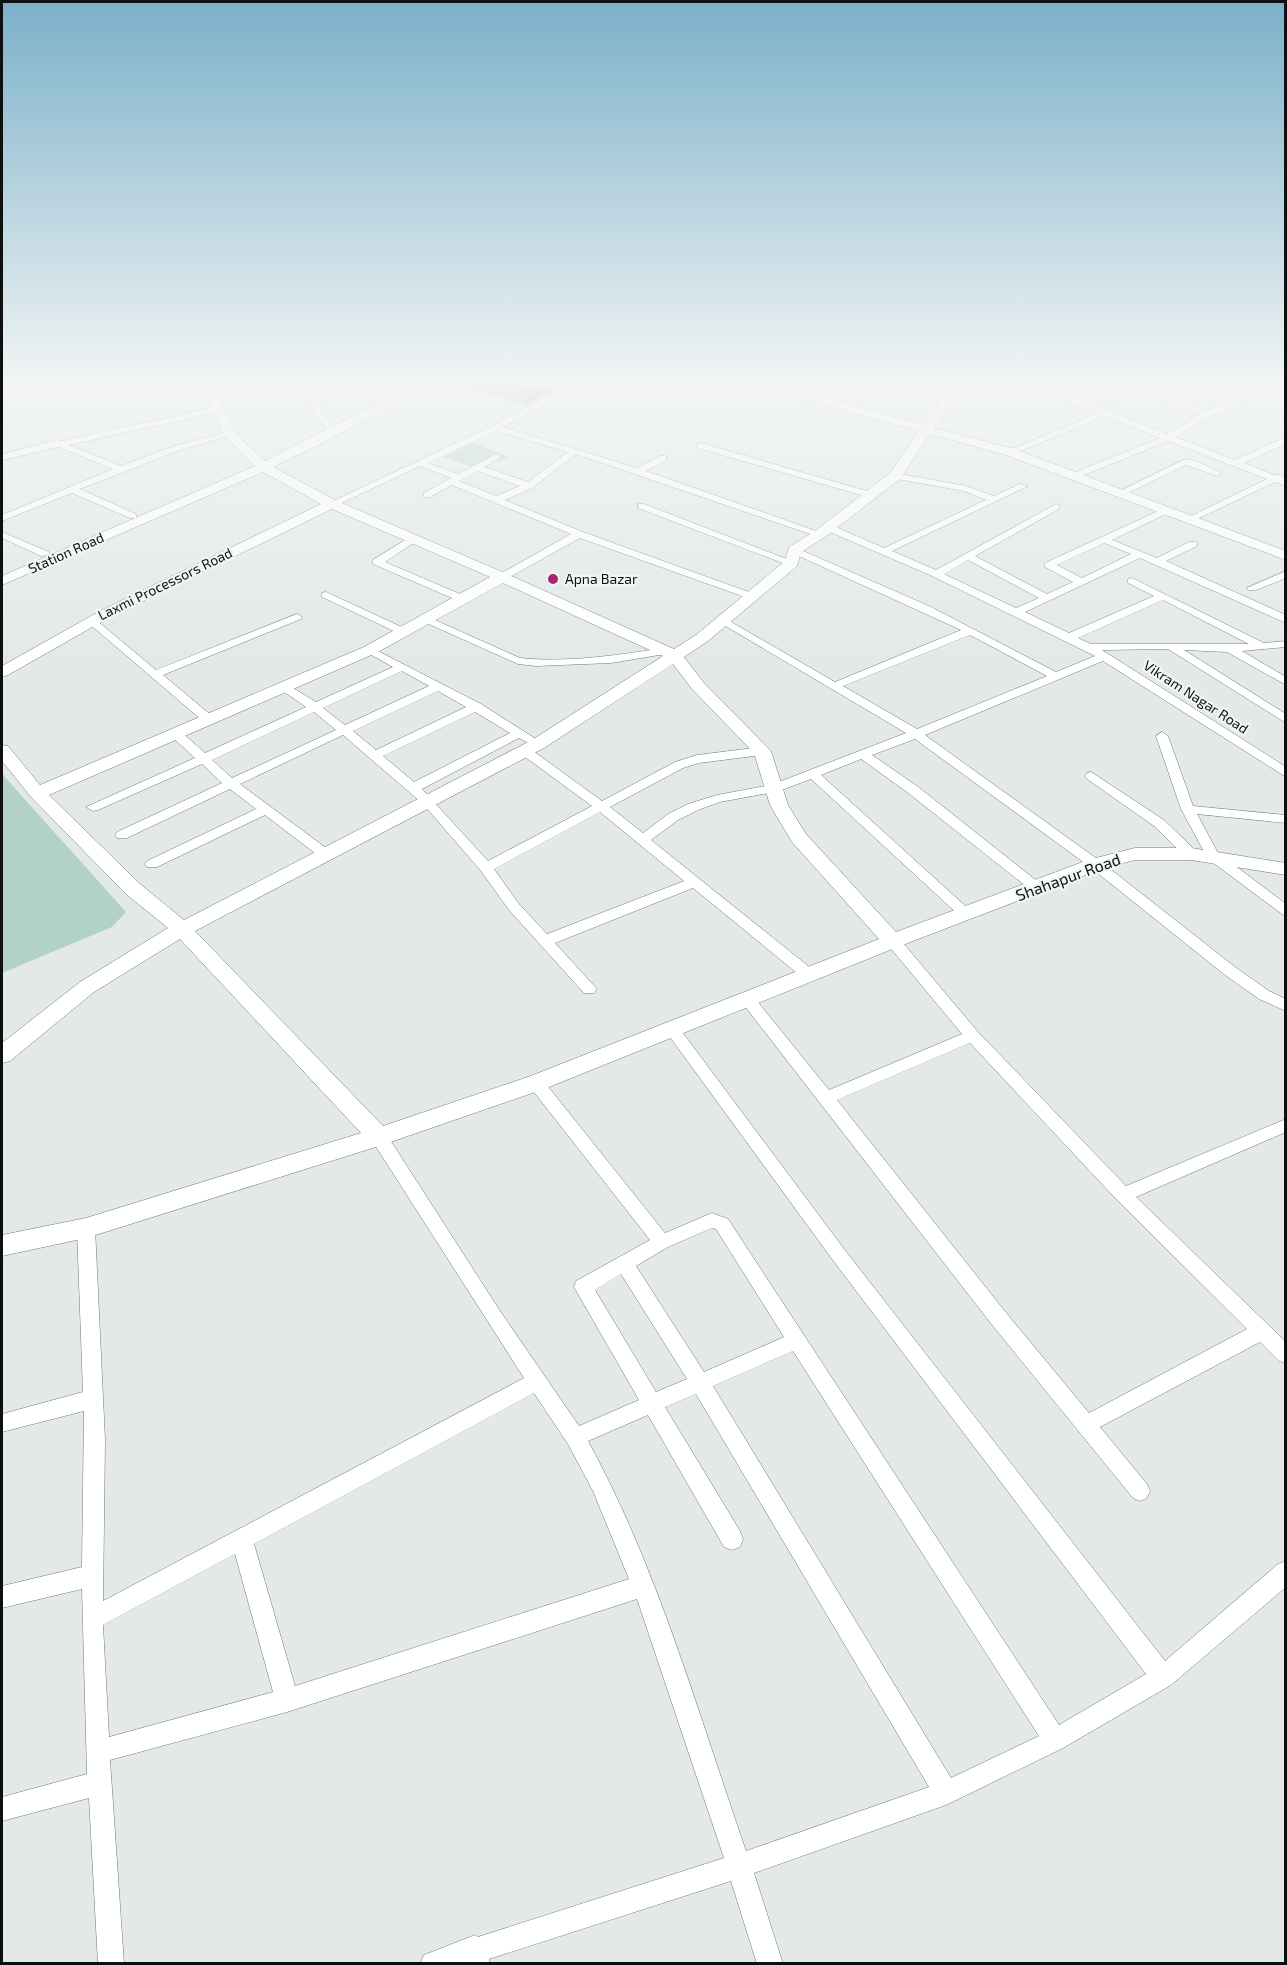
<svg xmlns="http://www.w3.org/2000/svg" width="1287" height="1965" font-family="'Exo 2',sans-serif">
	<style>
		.green { fill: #b2d2c9 }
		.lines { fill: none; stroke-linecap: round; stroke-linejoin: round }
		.street-casing { stroke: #737977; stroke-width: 1 }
		.secondary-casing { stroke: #737977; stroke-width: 1 }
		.street { fill: #fff; fill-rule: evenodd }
		.secondary { fill: #fff; fill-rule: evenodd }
		.wall { fill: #989395 }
		.shaded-wall { fill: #7c7879 }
		.building { fill: #b1abad; stroke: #7c7879; stroke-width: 1.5 }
		.poi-dot { fill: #a9246e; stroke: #eff6f4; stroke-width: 2 }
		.labels { text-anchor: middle; stroke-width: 4.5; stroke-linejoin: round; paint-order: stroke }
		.far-street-label { font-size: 14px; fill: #0e100f; stroke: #eff6f4 }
		.far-poi-label { font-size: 14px; fill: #0e100f; stroke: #eff6f4; text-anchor: start }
		.street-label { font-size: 16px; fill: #0e100f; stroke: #eff6f4 }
	</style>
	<rect width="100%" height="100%" fill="#e2e9e7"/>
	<path class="green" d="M 468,440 L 511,458 L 488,463 L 481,469 L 436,455 Z
		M 2,774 L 126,912 L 112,927 L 2,973 Z"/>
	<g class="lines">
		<g class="street-casing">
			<path id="street" d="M 245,385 L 275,385 L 271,387 L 211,394 L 207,391 L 211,388 Z
				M 300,385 L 308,385 L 315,399 L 343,385 L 354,385 L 318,404 L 324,417 L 338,431 L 337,433 L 331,433 L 316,418 Z
				M 571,385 L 582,385 L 503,427 L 637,468 L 660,456 L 666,456 L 666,460 L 646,471 L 825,534 L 816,536 L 576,454 L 532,488 L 505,500 L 583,532 L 757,595 L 758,597 L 753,600 L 580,538 L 506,579 L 498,579 L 498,575 L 571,534 L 452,485 L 430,497 L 424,497 L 424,493 L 451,478 L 420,466 L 335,506 L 327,504 L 492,426 ZM 496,431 L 568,452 L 528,482 L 484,467 L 499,459 L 501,457 L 496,454 L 458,474 L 428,463 ZM 478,471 L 520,486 L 496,496 L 459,481 Z
				M 917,385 L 932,385 L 957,393 L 953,396 Z
				M 1077,385 L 1089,385 L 1119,399 L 1112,401 Z
				M 1218,385 L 1230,385 L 1250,392 L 1266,385 L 1277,385 L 1211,416 L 1175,437 L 1235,460 L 1286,437 L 1286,444 L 1244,463 L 1274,475 L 1281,475 L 1286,480 L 1286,486 L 1275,482 L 1193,521 L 1185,519 L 1267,479 L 1168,441 L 1079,477 L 1073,477 L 1073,473 L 1160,438 L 1106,416 L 1013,454 L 1005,452 L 1098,413 L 1040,391 L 1040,387 L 1046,387 L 1167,434 L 1201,414 L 1154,397 L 1154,393 L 1161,387 L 1167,387 L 1168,389 L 1163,394 L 1208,411 L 1243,395 Z
				M 216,407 L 219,408 L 219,412 L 69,445 L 121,466 L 177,445 L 232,431 L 232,435 L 183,449 L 80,489 L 136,514 L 136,518 L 130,518 L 72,493 L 2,521 L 2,515 L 113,469 L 59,447 L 2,460 L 2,454 L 57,440 L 61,441 Z
				M 1285,411 L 1286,417 L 1282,416 L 1282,412 Z
				M 701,443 L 874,493 L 876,495 L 868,497 L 698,448 L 696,446 Z
				M 1185,459 L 1196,461 L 1222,473 L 1217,476 L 1186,465 L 1124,495 L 1116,493 Z
				M 895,473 L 966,486 L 994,496 L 1020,484 L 1028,486 L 892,551 L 936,570 L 1056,504 L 1059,505 L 1059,509 L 975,556 L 1047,594 L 1073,582 L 1045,567 L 1045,563 L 1167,507 L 1170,508 L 1170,512 L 1112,540 L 1157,558 L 1189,542 L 1197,542 L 1197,546 L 1166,561 L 1286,615 L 1286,623 L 1140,558 L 1025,612 L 1069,633 L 1154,596 L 1128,583 L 1128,579 L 1132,578 L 1264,643 L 1286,641 L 1286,647 L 1242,651 L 1286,677 L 1286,685 L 1227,652 L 1184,650 L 1286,714 L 1286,723 L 1168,649 L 1102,650 L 1286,767 L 1286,777 L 1103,661 L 925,735 L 1100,861 L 1235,967 L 1269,991 L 1286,999 L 1286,1011 L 1259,999 L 1225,975 L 1090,867 L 915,739 L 872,755 L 917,786 L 1042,885 L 1044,888 L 1042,891 L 1032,891 L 907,792 L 861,759 L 821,775 L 972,912 L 974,915 L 972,918 L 962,918 L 811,779 L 779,791 L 720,802 L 698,810 L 678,820 L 651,840 L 813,970 L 815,974 L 813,978 L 803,978 L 693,888 L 555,943 L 597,989 L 594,993 L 584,993 L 509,910 L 481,871 L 423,804 L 343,735 L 240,784 L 330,851 L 332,854 L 330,857 L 320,857 L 265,815 L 157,867 L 147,867 L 145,864 L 147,861 L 256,809 L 230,789 L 127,838 L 117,838 L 115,835 L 117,832 L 222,783 L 202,764 L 98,810 L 93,811 L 86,807 L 195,758 L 171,736 L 171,730 L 179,730 L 205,753 L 306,707 L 280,689 L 280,685 L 288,685 L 316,702 L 393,667 L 366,652 L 366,648 L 370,647 L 481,704 L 544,744 L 538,748 L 519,738 L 422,789 L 488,861 L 592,806 L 521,754 L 519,751 L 521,748 L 529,748 L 602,801 L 675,762 L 697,755 L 762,747 L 768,751 L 762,755 L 699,763 L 683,768 L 610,807 L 643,833 L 668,814 L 688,804 L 717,795 L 771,785 L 906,733 L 717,621 L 718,619 L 726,619 L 835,682 L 961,630 L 790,552 L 790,548 L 794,547 L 929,606 L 1056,672 L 1095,656 L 932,576 L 823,529 L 823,525 L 831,525 L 884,548 L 986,500 L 964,491 L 892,478 L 890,476 ZM 1104,543 L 1131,554 L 1082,578 L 1057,565 ZM 968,560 L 1039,598 L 1016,608 L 944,574 ZM 1163,600 L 1249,644 L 1091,644 L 1078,638 ZM 970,635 L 1047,676 L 917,729 L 843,686 ZM 402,671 L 429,686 L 345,725 L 323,708 ZM 438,691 L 466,707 L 376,750 L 353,731 ZM 314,712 L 336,730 L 232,778 L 212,760 ZM 475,712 L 510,733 L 414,782 L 383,756 ZM 600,812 L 684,881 L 547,934 L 519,904 L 494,869 Z
				M 638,504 L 644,504 L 797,563 L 788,565 L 638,508 Z
				M 2,532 L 49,552 L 50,554 L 41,556 L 2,538 Z
				M 410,537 L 419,539 L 385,562 L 467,597 L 467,601 L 459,601 L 373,564 L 373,560 Z
				M 1286,571 L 1286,578 L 1256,590 L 1248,590 L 1247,588 Z
				M 326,592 L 406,629 L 408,631 L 406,633 L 398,633 L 322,597 L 322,593 Z
				M 297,614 L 302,617 L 301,619 L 163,675 L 212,716 L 212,722 L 204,722 L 86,621 L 87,619 L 95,619 L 156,670 Z
				M 426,616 L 520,658 C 568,663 618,655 665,648 L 671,651 L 665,654 L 611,663 L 536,666 L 518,664 L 422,621 L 422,617 Z
				M 1162,732 L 1168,736 L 1193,806 L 1286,815 L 1286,823 L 1197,814 L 1218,853 L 1286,904 L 1286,917 L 1208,859 L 1181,809 L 1156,736 Z
				M 1091,772 L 1164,820 L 1196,851 L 1198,854 L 1196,857 L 1186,857 L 1154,826 L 1087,779 L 1085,776 L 1087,773 Z
				M 893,936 L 898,937 L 978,1032 L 1126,1186 L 1286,1119 L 1286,1132 L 1136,1197 L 1286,1342 L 1286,1363 L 1279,1361 L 1260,1342 L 1100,1427 L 1147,1484 L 1150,1491 L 1147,1498 L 1140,1501 L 1133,1498 L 989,1321 L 740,1000 L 743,996 L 753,996 L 829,1090 L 962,1034 L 888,945 L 886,941 L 888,937 ZM 970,1043 L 1117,1200 L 1247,1329 L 1089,1413 L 1003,1309 L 837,1100 Z
				M 672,1023 L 677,1025 L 844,1249 L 1165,1661 L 1278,1564 L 1286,1561 L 1286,1587 L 1171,1685 L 1063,1748 L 946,1805 L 754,1873 L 783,1964 L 757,1964 L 731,1881 L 489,1959 L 490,1964 L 420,1964 L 424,1955 L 475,1935 L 478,1937 L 724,1858 L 637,1599 L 287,1712 L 110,1760 L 124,1964 L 98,1964 L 89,1798 L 2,1821 L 2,1797 L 87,1774 L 82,1589 L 2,1608 L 2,1586 L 82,1567 L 84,1411 L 2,1432 L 2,1414 L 83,1392 L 77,1228 L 80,1223 L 86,1221 L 92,1223 L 95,1228 L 105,1440 L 103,1601 L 524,1378 L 373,1142 L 371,1137 L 373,1132 L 379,1130 L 385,1132 L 500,1311 L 579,1426 L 639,1400 L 574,1287 L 576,1281 L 650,1240 L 530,1087 L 528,1083 L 530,1079 L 542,1079 L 665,1233 L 712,1213 L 728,1219 L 1059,1725 L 1146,1674 L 832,1259 L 667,1033 L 664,1029 L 667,1025 ZM 712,1228 L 716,1229 L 784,1337 L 704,1372 L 636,1266 L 668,1247 ZM 621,1274 L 687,1379 L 656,1392 L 595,1290 ZM 793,1351 L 1039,1736 L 951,1778 L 713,1386 ZM 534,1393 L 568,1444 L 593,1491 L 629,1579 L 295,1686 L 254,1544 ZM 696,1394 L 929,1787 L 746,1851 C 699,1716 657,1566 588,1441 L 648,1415 L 724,1547 L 732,1550 L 740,1547 L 743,1539 L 740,1531 L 665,1407 ZM 235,1554 L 273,1692 L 109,1737 L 103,1625 Z"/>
		</g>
		<g class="secondary-casing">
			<path id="secondary" d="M 206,385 L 218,385 C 224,424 236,435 265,461 L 413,385 L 428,385 L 325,442 L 273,467 L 337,501 L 507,574 L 674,649 L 696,635 L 785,561 L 789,547 L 815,531 L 890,473 L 919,431 L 760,387 L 758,385 L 778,385 L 924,425 L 951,385 L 963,385 L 934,428 L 1014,449 L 1286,551 L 1286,560 L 1006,455 L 930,434 L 900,479 L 825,537 L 801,552 L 797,566 L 708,641 L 684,657 L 704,683 L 771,751 L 788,805 L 806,834 L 896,932 L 1088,860 L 1135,848 L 1191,848 L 1286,863 L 1286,875 L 1191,860 L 1135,860 L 1101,869 L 900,946 L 544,1089 L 379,1146 L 86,1238 L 2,1256 L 2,1235 L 86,1218 L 361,1133 L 180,939 L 94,992 L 10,1061 L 2,1063 L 2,1043 L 80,982 L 168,928 L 126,894 L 31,797 L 2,761 L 2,745 L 8,746 L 40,785 L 364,647 L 490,577 L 332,509 L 110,617 L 8,675 L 2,677 L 2,666 L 100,611 L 321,504 L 263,472 L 2,585 L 2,576 L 255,466 C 226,437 213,427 206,385 ZM 503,583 L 663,656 L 532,740 L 184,920 L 140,884 L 49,795 L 376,653 ZM 673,664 L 692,689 L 754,753 L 770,805 L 792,842 L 879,939 L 528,1077 L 383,1126 L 195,931 L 544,748 Z"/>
		</g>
		<use href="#street" class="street"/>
		<use href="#secondary" class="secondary"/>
	</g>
	<path class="wall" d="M 459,385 L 562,385 L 526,405 Z"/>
	<path class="shaded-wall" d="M 536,385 L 562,385 L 526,405 L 525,391 Z"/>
	<path class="building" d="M 505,385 L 536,385 L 525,391 Z"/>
	<linearGradient id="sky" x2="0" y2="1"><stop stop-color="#7bb0ca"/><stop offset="0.58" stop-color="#f2f5f4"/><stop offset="1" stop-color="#f2f5f4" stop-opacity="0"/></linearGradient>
	<rect width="1287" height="660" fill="url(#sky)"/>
	<circle class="poi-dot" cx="553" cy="579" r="6"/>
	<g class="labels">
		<g class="far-street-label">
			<text transform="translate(66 553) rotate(-24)" y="5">Station Road</text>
			<text transform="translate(165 584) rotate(-26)" y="5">Laxmi Processors Road</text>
			<text transform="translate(1196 697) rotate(33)" y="5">Vikram Nagar Road</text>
		</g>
		<g class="far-poi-label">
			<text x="565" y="584">Apna Bazar</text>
		</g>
		<g class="street-label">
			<text transform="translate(1068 877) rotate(-20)" y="6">Shahapur Road</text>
		</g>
	</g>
	<rect width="1287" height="1965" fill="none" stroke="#0e100f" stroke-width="6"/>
</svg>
